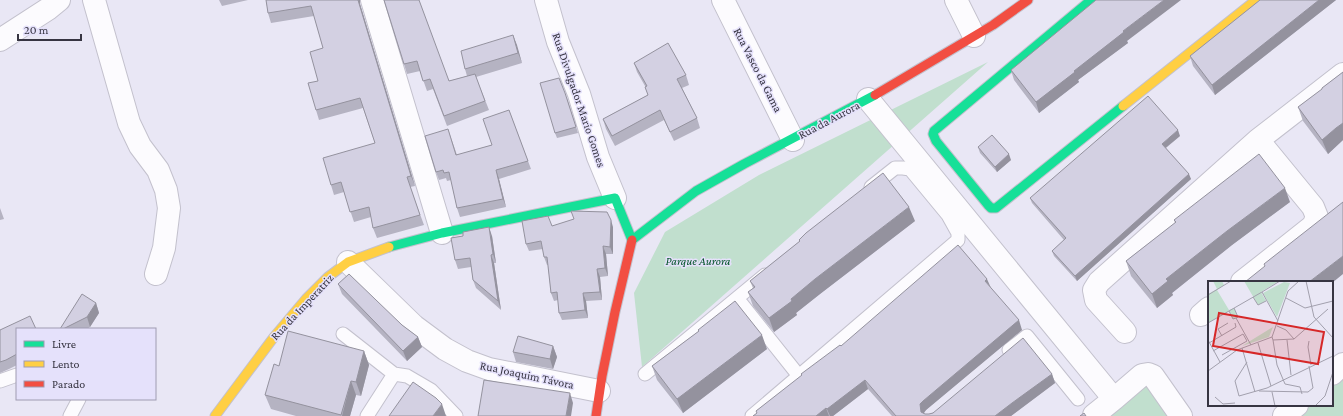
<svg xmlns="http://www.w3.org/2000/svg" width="1343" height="416" font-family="'Crimson Pro',serif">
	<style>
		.green { fill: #c1dfce }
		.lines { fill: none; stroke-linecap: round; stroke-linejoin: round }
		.lane-casing { stroke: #c3c1cd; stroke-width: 15 }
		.street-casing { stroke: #c3c1cd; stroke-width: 24 }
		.fast-casing { stroke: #c3c1cd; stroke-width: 11 }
		.slow-casing { stroke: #c3c1cd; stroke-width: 11 }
		.jam-casing { stroke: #c3c1cd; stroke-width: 11 }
		.lane { stroke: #fcfbfe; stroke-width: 13 }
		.street { stroke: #fcfbfe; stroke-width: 22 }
		.fast { stroke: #16e098; stroke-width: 9 }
		.slow { stroke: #ffcf43; stroke-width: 9 }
		.jam { stroke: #f24e42; stroke-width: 9 }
		.wall { fill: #b5b3c2 }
		.shaded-wall { fill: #94929e }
		.building { fill: #d3d0e2; stroke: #94929e }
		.labels { text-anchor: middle; stroke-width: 3; stroke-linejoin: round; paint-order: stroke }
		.street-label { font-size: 12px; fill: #373542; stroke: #e5e1fb }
		.park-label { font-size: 12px; font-style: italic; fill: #015227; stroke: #e5e1fb }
		.inset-road { fill: none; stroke: #a2a0ad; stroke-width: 1 }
		.view { fill: #d62828; fill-opacity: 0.15; stroke: #d62828; stroke-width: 2 }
		.inset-edge { fill: none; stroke: #373542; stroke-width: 2 }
	</style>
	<rect width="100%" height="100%" fill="#e9e7f5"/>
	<path class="green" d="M 988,62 L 642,367 L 634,293 L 665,232 L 759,175 Z
		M 1343,364 L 1343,416 L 1284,416 L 1297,405 L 1332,405 L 1332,374 Z
		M 1148,374 L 1178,416 L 1094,416 Z"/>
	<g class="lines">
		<g class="lane-casing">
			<path id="lane" d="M 737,298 L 799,376
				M 343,334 L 394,374 L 367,416
				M 1009,350 L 1027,336 L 1078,399
				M 394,374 L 407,376 L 431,390 L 456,416
				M 645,374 L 765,275
				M 0,381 L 17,375
				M 70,416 L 79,399
				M 752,416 L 958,240 L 958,233 L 948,215 L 910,169 L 903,168 L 895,168 L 871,187"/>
		</g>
		<g class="street-casing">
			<path id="street" d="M 94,0 L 129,123 L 140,146 L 158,170 L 166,190 L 169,208 L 164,248 L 156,274
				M 372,0 L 442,233
				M 546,0 L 558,42 L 579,94 L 598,157 L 615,198
				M 723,0 L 793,140
				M 956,0 L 974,36
				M 0,40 L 48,9 L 59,0
				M 868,99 L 1114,399 L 1142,375 L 1148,374 L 1153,376 L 1181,416
				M 348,262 L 414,326 L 445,349 L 467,361 L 489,369 L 599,391
				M 1242,282 L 1313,226 L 1317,217 L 1313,207 L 1258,140
				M 1201,315 L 1209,308
				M 1125,332 L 1096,300 L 1094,290 L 1099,282 L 1258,140 L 1343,74
				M 1332,374 L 1343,364
				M 1094,416 L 1094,415 L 1114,399
				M 1284,416 L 1297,405"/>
		</g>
		<g class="fast-casing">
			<path id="fast" d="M 1091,0 L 934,131 L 933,134 L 936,141 L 988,205 L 991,208 L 996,208 L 1123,106
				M 632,240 L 696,191 L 744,164 L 875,95
				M 389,247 L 442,233 L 615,198 L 632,240"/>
		</g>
		<g class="slow-casing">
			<path id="slow" d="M 1123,106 L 1256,0
				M 215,416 L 274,337 L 306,299 L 328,277 L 348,262 L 389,247"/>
		</g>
		<g class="jam-casing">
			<path id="jam" d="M 875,95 L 993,25 L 1028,0
				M 596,416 L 602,376 L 615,312 L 632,240"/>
		</g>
		<use href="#lane" class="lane"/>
		<use href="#street" class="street"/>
		<use href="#fast" class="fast"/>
		<use href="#slow" class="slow"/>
		<use href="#jam" class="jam"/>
	</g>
	<path class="wall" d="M 219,0 L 248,0 L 222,6 Z
		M 266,0 L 360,0 L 360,4 L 415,186 L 410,187 L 424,225 L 377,238 L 373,228 L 371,217 L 354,222 L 344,192 L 334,195 L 331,185 L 375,143 L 363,108 L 319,120 L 316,110 L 318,81 L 323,48 L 314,16 L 271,23 L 268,13 Z
		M 384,0 L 449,81 L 467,76 L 465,69 L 513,35 L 522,63 L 476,77 L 489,110 L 447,126 L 433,89 L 427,91 L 420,71 L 407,74 L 404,64 Z
		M 1260,0 L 1336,0 L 1215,95 L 1193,66 L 1190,56 Z
		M 1127,41 L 1128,43 L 1078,80 L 1079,82 L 1039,113 L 1014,80 L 1011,70 Z
		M 634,63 L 686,75 L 689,85 L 682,88 L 697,118 L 700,128 L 674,141 L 664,120 L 615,146 L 606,129 L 603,119 L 648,95 L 645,87 L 645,86 L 637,72 Z
		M 1343,72 L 1343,140 L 1328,154 L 1303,121 L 1298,107 L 1322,90 L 1322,88 Z
		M 567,98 L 578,133 L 557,138 L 555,133 Z
		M 509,110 L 531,169 L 499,179 L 506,207 L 460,217 L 457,208 L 451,180 L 447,181 L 446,178 L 439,180 L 436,172 L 448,129 L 457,155 L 492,145 Z
		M 1180,136 L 1166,148 L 1191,179 L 1077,281 L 1054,256 L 1052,251 L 1064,240 L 1032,203 L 1030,198 Z
		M 978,147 L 1011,160 L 997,172 L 980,153 Z
		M 1290,202 L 1232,245 L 1172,293 L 1173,295 L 1157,308 L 1131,276 L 1126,261 L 1175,223 L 1174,220 Z
		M 0,208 L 4,219 L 0,220 Z
		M 915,221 L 820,294 L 796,313 L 797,315 L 774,332 L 753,306 L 748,292 L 753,288 L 750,281 L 799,242 L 799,240 Z
		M 552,226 L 613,227 L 613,254 L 606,254 L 608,276 L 600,277 L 602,300 L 586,301 L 588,318 L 562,320 L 559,313 L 558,300 L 554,301 L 551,293 L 548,265 L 547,265 L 544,257 L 543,249 L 529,251 L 526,244 Z
		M 492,236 L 496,263 L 494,263 L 501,310 L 476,288 L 473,280 L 471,267 L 458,269 L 455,260 Z
		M 338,284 L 402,325 L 418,337 L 422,347 L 407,361 L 342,294 Z
		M 991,288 L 1022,330 L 926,410 L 924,413 L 925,414 L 929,414 L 1052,374 L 1055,383 L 1011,416 L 892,416 L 868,389 L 833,416 L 753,416 L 757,413 L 756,411 L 841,346 Z
		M 96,303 L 99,313 L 90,327 L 87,329 L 60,329 Z
		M 17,329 L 17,365 L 9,369 L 0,373 L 0,330 Z
		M 698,330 L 767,349 L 683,413 L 657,380 L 652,366 L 699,331 Z
		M 553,346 L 557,357 L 553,369 L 516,362 L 513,352 Z
		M 364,351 L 369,365 L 361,396 L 356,395 L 350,416 L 296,416 L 271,409 L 265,395 L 279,366 Z"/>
	<path class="shaded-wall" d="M 358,0 L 360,0 L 360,4 L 415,186 L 411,176 Z
		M 1164,0 L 1181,0 L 1127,41 L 1128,43 L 1078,80 L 1079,82 L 1039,113 L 1036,102 L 1123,31 Z
		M 1319,0 L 1336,0 L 1215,95 L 1212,85 Z
		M 513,35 L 517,45 L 522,63 L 518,53 Z
		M 1343,123 L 1343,140 L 1328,154 L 1322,140 L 1336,128 Z
		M 1178,130 L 1180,136 L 1164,149 L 1162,144 Z
		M 1009,154 L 1011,160 L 997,172 L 995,167 Z
		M 496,170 L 499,179 L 506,207 L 503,199 Z
		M 1189,174 L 1191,179 L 1077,281 L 1075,276 Z
		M 1285,188 L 1290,202 L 1232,245 L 1172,293 L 1173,295 L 1157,308 L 1152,294 L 1166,279 L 1227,231 Z
		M 909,207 L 915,221 L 820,294 L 796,313 L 797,315 L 774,332 L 769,318 L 791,299 L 815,279 Z
		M 611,220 L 613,227 L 613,254 L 610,247 Z
		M 489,227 L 492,236 L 496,263 L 493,254 Z
		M 603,246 L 606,254 L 608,276 L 605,268 Z
		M 491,255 L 494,263 L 501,310 L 498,301 Z
		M 1343,256 L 1343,274 L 1332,283 L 1332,282 L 1309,282 Z
		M 597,269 L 600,277 L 602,300 L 600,292 Z
		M 987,279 L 991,288 L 985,281 Z
		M 583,293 L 586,301 L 588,318 L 585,310 Z
		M 96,303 L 99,313 L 90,327 L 87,317 Z
		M 1019,320 L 1022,330 L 926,410 L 923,414 L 921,412 L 920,404 L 923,401 Z
		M 762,335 L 767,349 L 683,413 L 677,399 Z
		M 418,337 L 422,347 L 407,361 L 403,351 Z
		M 553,346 L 557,357 L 553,369 L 550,359 Z
		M 364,351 L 369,365 L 361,396 L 356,382 Z
		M 1052,374 L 1055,383 L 1011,416 L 995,416 L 1012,403 Z
		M 865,380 L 868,389 L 833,416 L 830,416 L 827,409 Z
		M 351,381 L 356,395 L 350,416 L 342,416 Z
		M 570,393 L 573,403 L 571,416 L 566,416 Z
		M 442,404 L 446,416 L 433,416 Z
		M 826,408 L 829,416 L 816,416 Z"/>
	<path class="building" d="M 266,0 L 358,0 L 411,176 L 407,177 L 420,215 L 373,228 L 369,207 L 350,212 L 341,182 L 331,185 L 323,158 L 375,143 L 360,98 L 316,110 L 308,83 L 318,81 L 310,52 L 323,48 L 311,6 L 268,13 Z
		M 384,0 L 419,0 L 449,81 L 475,74 L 485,101 L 444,116 L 430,79 L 423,81 L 417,61 L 404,64 Z
		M 1096,0 L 1164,0 L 1123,31 L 1124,32 L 1074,71 L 1075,72 L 1036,102 L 1011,70 Z
		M 1260,0 L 1319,0 L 1212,85 L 1190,56 Z
		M 513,35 L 518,53 L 465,69 L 461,51 Z
		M 668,43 L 686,75 L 677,79 L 697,118 L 670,132 L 660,110 L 612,136 L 603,119 L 648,95 L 645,87 L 647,86 L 634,63 Z
		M 1343,72 L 1343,123 L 1336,128 L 1322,140 L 1298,107 L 1322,89 L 1322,88 Z
		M 559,78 L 565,93 L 576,127 L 555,133 L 540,83 Z
		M 1148,96 L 1178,130 L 1162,144 L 1189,174 L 1075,276 L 1052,251 L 1066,238 L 1030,198 Z
		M 509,110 L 528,161 L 496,170 L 503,199 L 457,208 L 449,172 L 444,173 L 443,170 L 436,172 L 425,136 L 448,129 L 456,155 L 492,145 L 483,119 Z
		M 992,135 L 1009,154 L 995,167 L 978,147 Z
		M 1259,154 L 1285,188 L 1227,231 L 1166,279 L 1168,281 L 1152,294 L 1126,261 L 1176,222 L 1174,220 Z
		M 883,173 L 909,207 L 815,279 L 791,299 L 792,301 L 769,318 L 748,292 L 755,287 L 750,281 L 800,241 L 799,240 L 806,233 Z
		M 1343,202 L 1343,256 L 1309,282 L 1245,282 L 1265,266 L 1264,264 Z
		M 571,211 L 607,212 L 611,220 L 610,247 L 603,246 L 605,268 L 597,269 L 600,292 L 583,293 L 585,310 L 559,313 L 557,292 L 551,293 L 547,257 L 544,257 L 541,241 L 526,244 L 522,221 L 548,216 L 552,226 L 574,219 Z
		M 489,227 L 493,254 L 491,255 L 498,301 L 473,280 L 470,258 L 455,260 L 451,238 L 463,236 L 463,232 Z
		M 958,245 L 987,279 L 985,281 L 1019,320 L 923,401 L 920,404 L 921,412 L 925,414 L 929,414 L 933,413 L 1023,338 L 1052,374 L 1012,403 L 995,416 L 896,416 L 865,380 L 827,409 L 826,408 L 816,416 L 753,416 L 757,413 L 756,411 L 802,375 L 801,374 L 840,345 L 841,346 Z
		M 349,274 L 402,325 L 418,337 L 403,351 L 338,284 Z
		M 82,294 L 96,303 L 87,317 L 63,329 L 60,329 Z
		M 735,301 L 762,335 L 677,399 L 652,366 L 699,331 L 698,330 Z
		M 30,316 L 36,329 L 17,329 L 17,354 L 6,360 L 0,362 L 0,330 Z
		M 288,331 L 364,351 L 356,382 L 351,381 L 341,415 L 265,395 L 274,364 L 279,366 Z
		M 518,336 L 553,346 L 550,359 L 513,352 Z
		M 484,380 L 570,393 L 566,416 L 478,416 Z
		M 413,382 L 436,398 L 442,404 L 433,416 L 389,416 Z
		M 1084,413 L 1086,416 L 1080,416 Z"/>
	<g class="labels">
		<g class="street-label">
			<text transform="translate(758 70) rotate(63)" y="4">Rua Vasco da Gama</text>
			<text transform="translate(579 100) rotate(71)" y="4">Rua Divulgador Mario Gomes</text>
			<text transform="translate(829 120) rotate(-28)" y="4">Rua da Aurora</text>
			<text transform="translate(302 307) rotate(-47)" y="4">Rua da Imperatriz</text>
			<text transform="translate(527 375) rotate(12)" y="4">Rua Joaquim Távora</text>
		</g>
		<g class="park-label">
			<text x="698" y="265">Parque Aurora</text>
		</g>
	</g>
	<g transform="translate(1208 281)">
		<rect width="125" height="125" fill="#e9e7f5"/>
		<path d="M 5,0 L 14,0 L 16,4 L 9,9 L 21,29 L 26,27 L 30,36 L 25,38 L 21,30 L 0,42 L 0,13 L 9,8 ZM 36,0 L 71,0 L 53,11 L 58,20 L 50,24 ZM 76,1 L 82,2 L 69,36 L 55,12 ZM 65,46 L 61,56 L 34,65 Z" fill="#c1dfce"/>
		<path class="inset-road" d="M 98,0 L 106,36 L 125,57M 0,14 L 23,0M 45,16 L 50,24 L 58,20M 78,17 L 97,27 L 125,20M 26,27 L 30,36 L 28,37M 70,40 L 54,11 L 72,0M 0,42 L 21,30M 69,45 L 78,49 L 86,58M 14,55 L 10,48 L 20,42M 64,56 L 65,59 L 86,58 L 120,28M 0,59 L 12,81M 65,59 L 69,84 L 77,103 L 92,106 L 94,113M 79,59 L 83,94M 101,60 L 100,66 L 103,84M 1,62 L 28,46 L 27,42M 50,62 L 63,105M 43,64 L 28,37 L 25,38 L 21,30 L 54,11M 34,67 L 47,111M 5,70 L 35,53 L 39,60 L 14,74M 0,90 L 29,69 L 64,56 L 80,10 L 91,0M 51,110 L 100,111 L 105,107 L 101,85M 64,111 L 67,125M 31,115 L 59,107 L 125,75M 31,115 L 27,100 L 39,81M 7,116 L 15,123 L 27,122M 107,125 L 117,115 L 125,91"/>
		<path class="view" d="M 11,32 L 116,51 L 110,83 L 5,65 Z"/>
		<rect width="125" height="125" class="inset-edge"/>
	</g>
	<rect x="16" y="328" width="140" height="72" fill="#e5e1fb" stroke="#9f9cb1"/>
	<rect x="24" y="341" width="20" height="6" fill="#16e098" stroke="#9f9cb1"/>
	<text x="52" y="348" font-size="12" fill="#373542">Livre</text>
	<rect x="24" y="361" width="20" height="6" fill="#ffcf43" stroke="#9f9cb1"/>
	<text x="52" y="368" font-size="12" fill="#373542">Lento</text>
	<rect x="24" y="381" width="20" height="6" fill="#f24e42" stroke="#9f9cb1"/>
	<text x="52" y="388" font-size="12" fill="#373542">Parado</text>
	<path d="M18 34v6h63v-6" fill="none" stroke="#373542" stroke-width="2"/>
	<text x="24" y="34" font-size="12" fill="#373542" stroke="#e5e1fb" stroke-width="3" paint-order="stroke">20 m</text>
</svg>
